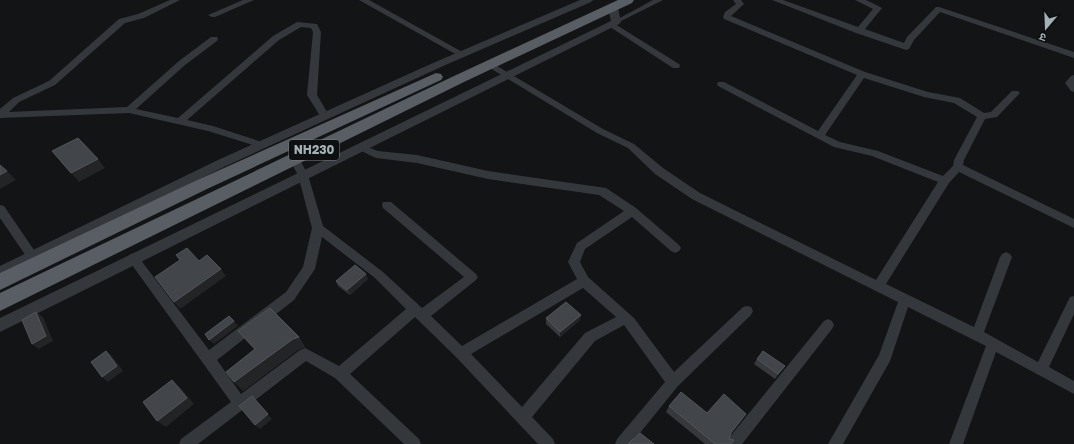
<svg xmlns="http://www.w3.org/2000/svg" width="1074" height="444" font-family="'Golos Text','Noto Sans Devanagari',sans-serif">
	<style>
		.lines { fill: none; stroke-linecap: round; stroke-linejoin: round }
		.minor { fill: #34373b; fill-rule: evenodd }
		.tertiary { fill: #34373b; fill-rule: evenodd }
		.trunk { fill: #585e63; fill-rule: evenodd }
		.wall { fill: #36383b }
		.shaded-wall { fill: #232426 }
		.building { fill: #424549; stroke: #51565a }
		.labels { text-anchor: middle; stroke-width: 3.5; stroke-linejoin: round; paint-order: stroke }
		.shield { fill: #0e0f10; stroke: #768085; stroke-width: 1 }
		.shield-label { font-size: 12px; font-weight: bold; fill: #a3b1b7 }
	</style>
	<rect width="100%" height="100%" fill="#131415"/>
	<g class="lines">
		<path class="minor" d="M 170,0 L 180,0 L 144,18 L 125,23 L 55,85 L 19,102 L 9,112 L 127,107 L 179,61 L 211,37 L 217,37 L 218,39 L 217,41 L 185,65 L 136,109 L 178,118 L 273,36 L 297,22 L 317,24 L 321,32 L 317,95 L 330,117 L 328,119 L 322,119 L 307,95 L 313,32 L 311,28 L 301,27 L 279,40 L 187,120 L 213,126 L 265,143 L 267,145 L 265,147 L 259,147 L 208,131 L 129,113 L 0,118 L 0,109 L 13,98 L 49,81 L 119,19 L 138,14 Z
			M 243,0 L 254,0 L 215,17 L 212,17 L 208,15 Z
			M 359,0 L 369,0 L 466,54 L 462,57 L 459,56 Z
			M 653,0 L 663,0 L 615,24 L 679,64 L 680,66 L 679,68 L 673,68 L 607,25 Z
			M 733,0 L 741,0 L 744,4 L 731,16 L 865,72 L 928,92 L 960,98 L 984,113 L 991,112 L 1012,91 L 1018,91 L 1020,93 L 1018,95 L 997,117 L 985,119 L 964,160 L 963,165 L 1074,219 L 1074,228 L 959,172 L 949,183 L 886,284 L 974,327 L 1000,257 L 1002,254 L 1006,252 L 1010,254 L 1012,257 L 984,332 L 1038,362 L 1070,297 L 1074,296 L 1074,314 L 1049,367 L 1074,381 L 1074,394 L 996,352 L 963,444 L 949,444 L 986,346 L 908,307 L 890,361 L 843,444 L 828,444 L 879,355 L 898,302 L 692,199 L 655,174 L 628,148 L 597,133 L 485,65 L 486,63 L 492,63 L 603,129 L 634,144 L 663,168 L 700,193 L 876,280 L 938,182 L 872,156 L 834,147 L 718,86 L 717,84 L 718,82 L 724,82 L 818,131 L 857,75 L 724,19 L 723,17 L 725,12 L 736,4 ZM 864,78 L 924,97 L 954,103 L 977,117 L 954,160 L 953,166 L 943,176 L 878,151 L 840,142 L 825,135 Z
			M 772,0 L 783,0 L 858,27 L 873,9 L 855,0 L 866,0 L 882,8 L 865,29 L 904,43 L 907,37 L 936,7 L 939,7 L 1074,52 L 1074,58 L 940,12 L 914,40 L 909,49 L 906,50 L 856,33 Z
			M 1074,75 L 1074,92 L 1071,91 L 1065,83 L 1071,76 Z
			M 360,144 L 378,151 L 417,155 L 488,171 L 606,188 L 636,208 L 679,245 L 681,248 L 679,251 L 675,253 L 671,251 L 632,217 L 585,249 L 580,262 L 588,277 L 634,318 L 674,372 L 743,307 L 747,306 L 751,307 L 753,311 L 751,315 L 678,386 L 631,444 L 615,444 L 617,439 L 665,382 L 624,325 L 595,341 L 532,417 L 553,439 L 555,444 L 538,444 L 456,357 L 415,317 L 350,374 L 419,439 L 421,444 L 404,444 L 335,378 L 306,361 L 198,444 L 179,444 L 181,439 L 231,402 L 127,258 L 129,255 L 133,253 L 137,255 L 209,350 L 286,292 L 303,267 L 312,228 L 298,175 L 289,159 L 290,156 L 298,156 L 308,175 L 323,226 L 383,272 L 422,308 L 464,277 L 383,208 L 382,205 L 383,202 L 391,202 L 476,274 L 478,277 L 476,280 L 431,316 L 462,346 L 577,279 L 568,262 L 577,243 L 624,211 L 599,195 L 488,179 L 417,163 L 376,158 L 357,149 L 355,147 L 357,145 ZM 322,237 L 375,278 L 406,309 L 339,366 L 305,348 L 300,350 L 241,394 L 217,360 L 294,300 L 315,269 ZM 583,288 L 616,317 L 585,333 L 522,407 L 471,354 Z
			M 0,205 L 4,206 L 36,253 L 38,256 L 36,259 L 32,261 L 28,259 L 0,218 Z
			M 828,319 L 832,321 L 834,325 L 832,329 L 742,444 L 726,444 L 728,439 L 824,321 Z"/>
		<path class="tertiary" d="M 580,0 L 593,0 L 591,2 L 441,67 L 226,166 L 0,278 L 0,266 L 218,160 L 433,63 Z
			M 613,5 L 618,8 L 621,22 L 619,24 L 0,332 L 0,318 L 611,21 L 608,8 Z"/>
		<path class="trunk" d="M 618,0 L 634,0 L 632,3 L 464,82 L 0,311 L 0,293 L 454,76 Z
			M 436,73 L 441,74 L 443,77 L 441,80 L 207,189 L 0,290 L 0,273 L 195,181 Z"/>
	</g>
	<path class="wall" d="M 368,279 L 350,295 L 338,286 L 336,281 Z
		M 546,318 L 580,320 L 560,337 L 546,324 Z
		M 238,331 L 299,337 L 305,347 L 299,349 L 243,391 L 255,350 Z
		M 757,359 L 785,366 L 775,379 L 754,364 Z
		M 669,406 L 707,413 L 742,419 L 730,434 L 729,439 L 731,444 L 705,444 L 666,412 Z"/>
	<path class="shaded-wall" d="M 98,159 L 105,168 L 79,182 L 71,173 Z
		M 7,171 L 16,180 L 0,189 L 0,175 Z
		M 221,269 L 226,276 L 180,309 L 174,302 Z
		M 366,274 L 368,279 L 350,295 L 347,290 Z
		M 36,312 L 43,317 L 53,341 L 39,349 L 32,344 Z
		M 581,315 L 580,320 L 560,337 L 560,332 Z
		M 234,321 L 238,326 L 214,344 L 209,340 Z
		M 299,337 L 305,347 L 299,349 L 243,391 L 234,382 L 293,339 Z
		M 106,351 L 112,356 L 123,371 L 108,382 L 102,377 Z
		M 172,380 L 180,387 L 194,404 L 166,427 L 157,421 Z
		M 252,396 L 272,419 L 260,429 L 255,425 Z"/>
	<path class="building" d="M 78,138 L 98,159 L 71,173 L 52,151 Z
		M 0,165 L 7,171 L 0,175 Z
		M 187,248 L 199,261 L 207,255 L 221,269 L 174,302 L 155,277 L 180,260 L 176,255 Z
		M 355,265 L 366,274 L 347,290 L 336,281 Z
		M 566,302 L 581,315 L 560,332 L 546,318 Z
		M 270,308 L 299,337 L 293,339 L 234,382 L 226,372 L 255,349 L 238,331 Z
		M 36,312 L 46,336 L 32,344 L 22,320 Z
		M 229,316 L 234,321 L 209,340 L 205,334 Z
		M 106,351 L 117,366 L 102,377 L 91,362 Z
		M 763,351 L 785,366 L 778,374 L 757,359 Z
		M 172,380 L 187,398 L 157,421 L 143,402 Z
		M 681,392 L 707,413 L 724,394 L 746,414 L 731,433 L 729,439 L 734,440 L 731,444 L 715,444 L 669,406 Z
		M 252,396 L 268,414 L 255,425 L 239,406 Z
		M 640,433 L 654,444 L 628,444 L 632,440 L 634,439 Z"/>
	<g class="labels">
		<rect class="shield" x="289" y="140" width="50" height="20" rx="3"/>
		<g class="shield-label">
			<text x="314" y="154">NH230</text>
		</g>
	</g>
	<g transform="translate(1046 28) rotate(199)" stroke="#0e0f10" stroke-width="3" paint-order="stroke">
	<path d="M0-3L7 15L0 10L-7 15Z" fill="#a3b1b7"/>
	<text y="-6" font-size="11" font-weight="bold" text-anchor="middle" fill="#a3b1b7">उ</text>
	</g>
</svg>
